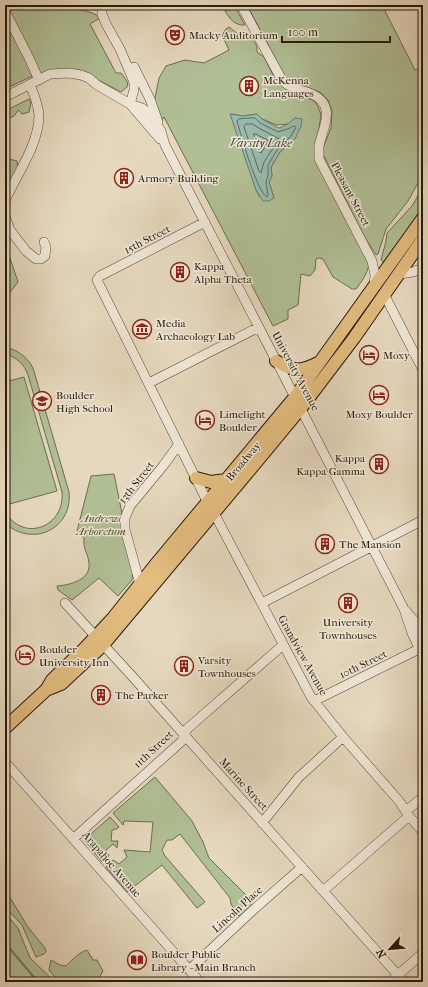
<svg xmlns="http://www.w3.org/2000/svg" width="428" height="987" font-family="'IM FELL French Canon',serif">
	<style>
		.green { fill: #b1bf95; stroke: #6c6c50; fill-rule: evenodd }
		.water { fill: #97baad; stroke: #6a7a6d }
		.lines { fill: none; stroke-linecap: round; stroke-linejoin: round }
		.shore { stroke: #5e6a5c; stroke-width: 1 }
		.stream { stroke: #6a7a6d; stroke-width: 2 }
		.minor-casing { stroke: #564a38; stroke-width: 10 }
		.major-casing { stroke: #261a0c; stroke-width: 14 }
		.minor { stroke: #efe6d5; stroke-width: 9 }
		.major { stroke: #e3bc7f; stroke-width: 12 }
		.labels { text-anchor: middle; stroke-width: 3; stroke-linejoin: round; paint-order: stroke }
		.poi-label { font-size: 11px; fill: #261a0c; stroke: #efe6d5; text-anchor: start }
		.street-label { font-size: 11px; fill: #261a0c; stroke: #efe6d5 }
		.park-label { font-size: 11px; font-style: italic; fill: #504c35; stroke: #efe6d5 }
		.water-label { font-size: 12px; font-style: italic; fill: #484a3c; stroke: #efe6d5 }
	</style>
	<rect width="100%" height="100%" fill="#e6d8be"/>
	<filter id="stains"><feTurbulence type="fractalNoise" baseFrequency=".005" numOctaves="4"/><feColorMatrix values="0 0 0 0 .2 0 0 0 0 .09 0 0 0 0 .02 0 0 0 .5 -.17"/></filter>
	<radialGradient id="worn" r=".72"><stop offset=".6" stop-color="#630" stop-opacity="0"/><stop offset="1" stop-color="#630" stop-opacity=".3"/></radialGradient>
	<path class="green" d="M 5,5 L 64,5 C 76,11 91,9 100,18 L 90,24 L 116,73 L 121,73 L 127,81 L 128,86 L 121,92 L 100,81 L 66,69 L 30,77 L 5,89 Z
		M 247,5 L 382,5 L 415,70 L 419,68 L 421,71 L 423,71 L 423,177 L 418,183 L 408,201 L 386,229 L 378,254 L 376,255 L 365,238 L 323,154 L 323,148 L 331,128 L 332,111 L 328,100 L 320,92 L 290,82 L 284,75 Z
		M 234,6 L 235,7 L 245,25 C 235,26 230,19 225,11 Z
		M 229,27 C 233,30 236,33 240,35 C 249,38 258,40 257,52 L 264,57 L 277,83 L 294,93 L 313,100 L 318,106 L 321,115 L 316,148 L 369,263 C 368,273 362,281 356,289 L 352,289 L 333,277 L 323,259 L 319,258 L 316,259 L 315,270 L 310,276 L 301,274 L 298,305 L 288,310 L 288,319 L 273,326 L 164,117 L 161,122 L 154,103 L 159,78 L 166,66 L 185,60 L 204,63 L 229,50 L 222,35 L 226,29 ZM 231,114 L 243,116 L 256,114 L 262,119 L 277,125 L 288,124 L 295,139 L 280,152 L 271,167 L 272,176 L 269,182 L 274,198 L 259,196 L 256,190 Z
		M 29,99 L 31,103 L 29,112 L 22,114 L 18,110 L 14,116 L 5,120 L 5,111 Z
		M 5,158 L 17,161 L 18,172 L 5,201 Z
		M 423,187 L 423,211 L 391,254 L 383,262 L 381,260 L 386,241 L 387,233 L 412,206 Z
		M 5,243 L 18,282 L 9,294 L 5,295 Z
		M 5,347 C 18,350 27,357 33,368 L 69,492 C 73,529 32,548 5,523 L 5,512 C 24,543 65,527 62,492 L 28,375 C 24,364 17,357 5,354 Z
		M 24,377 L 57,491 L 6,505 L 5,501 L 5,382 Z
		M 114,474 L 133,567 L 132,580 L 118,596 L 99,578 L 72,600 L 58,590 L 57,586 C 70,585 91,580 89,563 C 88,553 83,550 84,538 L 77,531 L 91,476 Z
		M 155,777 L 192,821 L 203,842 L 209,858 L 249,898 L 252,908 L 251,912 L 238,916 L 231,904 L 230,898 L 180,834 L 172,840 L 167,840 L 162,850 L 165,856 L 205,902 L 197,908 L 162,865 L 127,892 L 106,867 L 113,860 L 119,864 L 127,857 L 124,850 L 150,852 L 153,822 L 124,821 L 123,825 L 113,813 Z
		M 110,817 L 119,827 L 116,829 L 112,830 L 111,841 L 118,841 L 117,848 L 113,844 L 106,850 L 109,856 L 102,862 L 85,841 L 85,839 Z
		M 5,893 L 9,896 L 28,927 L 45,948 L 46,952 L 44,954 L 36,957 L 22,925 L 5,907 Z
		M 5,913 L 18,928 L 30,958 L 55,982 L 5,982 Z
		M 87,950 L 93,960 L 97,960 L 103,971 L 97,982 L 81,982 L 80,981 L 78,982 L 59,982 L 49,970 L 51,960 L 60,965 L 66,966 C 72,960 78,953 87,950 Z"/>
	<path class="water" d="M 230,114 L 243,116 L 257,114 L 262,119 L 279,128 L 288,124 L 295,118 L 302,119 L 301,126 L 295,139 L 280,152 L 271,167 L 272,176 L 269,182 L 274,198 L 269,201 L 263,201 L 256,190 Z"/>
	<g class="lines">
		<path class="shore" d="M 255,118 L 260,123 L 278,132 L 290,128 L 293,126 L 296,127 L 291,136 L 277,150 L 268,165 L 268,175 L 266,182 L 268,195 L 267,197 C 257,192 241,135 237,121 L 239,119 Z
			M 246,124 L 253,124 L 257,127 L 279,139 L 264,162 L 261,173 L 259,171 L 244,127 Z
			M 254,134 L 256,134 L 269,141 L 261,153 L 259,152 Z"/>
		<path class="stream" d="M 5,943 L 38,982"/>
		<g class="minor-casing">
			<path id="minor" d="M 102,5 L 102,14 L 106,24 L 120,49 L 134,82 L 134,90 L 130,104 L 160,139
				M 241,5 L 282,80 C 292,90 301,89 312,94 C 337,106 323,127 319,146 C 319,150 319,155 319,159 L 372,261 L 375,275 L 374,286
				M 5,11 L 29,58 L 39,80
				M 134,67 L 150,99 L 158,122
				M 5,97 L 50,74 L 69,73 L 81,75 L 89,78 L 97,85 L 130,104 L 142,108 L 148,113 L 161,131 L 165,145 L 404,609 L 412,633 L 423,656
				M 5,201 C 16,175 39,145 39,115 C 38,104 34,94 30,85
				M 5,216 L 10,230 L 26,251 L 36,259 L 41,259 L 45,256 L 46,247 L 44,242
				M 205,222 L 100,276 L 97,280 L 208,503
				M 399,274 L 413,272 L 423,268
				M 384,294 L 423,370
				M 149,383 L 259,327
				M 214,513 L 311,697 L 343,737 L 399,801 L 409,816 L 423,832
				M 140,584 L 125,529 L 125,518 L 130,506 L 163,466 L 179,444
				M 65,603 L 132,676 L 404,982
				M 262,603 L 423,520
				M 405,610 L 417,624 L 423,636
				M 314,701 L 423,647
				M 5,762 L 200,982
				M 406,811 L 423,797
				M 262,823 L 299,777 L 343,737
				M 73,839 L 182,741 L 187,729 L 283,645
				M 323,891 L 409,816
				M 189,970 L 251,912 L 302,867
				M 390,982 L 423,953"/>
		</g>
		<g class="major-casing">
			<path id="major" d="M 276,361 C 294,372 301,372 320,362
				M 196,478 L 211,482 L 226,480
				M 46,690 L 61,684 L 103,645 L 243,478 L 301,408 L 354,338 L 423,239
				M 5,728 L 46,690 L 52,680 L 84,649 L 113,618 L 156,564 L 295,397 L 423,218"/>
		</g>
		<use href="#minor" class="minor"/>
		<use href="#major" class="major"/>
	</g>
	<defs>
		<g id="theatre-ring" transform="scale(1)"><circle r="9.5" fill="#efe6d5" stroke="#8f2418" stroke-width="1.5"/><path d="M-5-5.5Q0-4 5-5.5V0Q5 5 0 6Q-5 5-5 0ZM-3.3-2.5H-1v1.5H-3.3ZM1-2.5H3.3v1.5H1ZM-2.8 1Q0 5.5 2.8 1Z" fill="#8f2418"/></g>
		<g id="building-ring" transform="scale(1)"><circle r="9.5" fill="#efe6d5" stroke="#8f2418" stroke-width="1.5"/><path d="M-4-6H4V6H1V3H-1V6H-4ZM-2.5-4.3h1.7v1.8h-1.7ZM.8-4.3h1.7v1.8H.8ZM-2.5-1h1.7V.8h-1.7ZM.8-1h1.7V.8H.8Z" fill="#8f2418"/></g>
		<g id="museum-ring" transform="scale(1)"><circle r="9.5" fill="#efe6d5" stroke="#8f2418" stroke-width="1.5"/><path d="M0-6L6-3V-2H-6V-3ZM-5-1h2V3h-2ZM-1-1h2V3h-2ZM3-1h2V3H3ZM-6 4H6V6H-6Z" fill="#8f2418"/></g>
		<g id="hotel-ring" transform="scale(1)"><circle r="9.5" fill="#efe6d5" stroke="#8f2418" stroke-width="1.5"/><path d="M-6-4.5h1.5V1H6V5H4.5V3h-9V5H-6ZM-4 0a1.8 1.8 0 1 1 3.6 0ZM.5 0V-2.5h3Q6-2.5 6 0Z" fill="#8f2418"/></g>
		<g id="school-ring" transform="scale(1)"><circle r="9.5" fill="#efe6d5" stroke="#8f2418" stroke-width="1.5"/><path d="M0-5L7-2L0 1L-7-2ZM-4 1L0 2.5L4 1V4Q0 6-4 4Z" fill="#8f2418"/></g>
		<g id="library-ring" transform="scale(1)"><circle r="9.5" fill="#efe6d5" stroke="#8f2418" stroke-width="1.5"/><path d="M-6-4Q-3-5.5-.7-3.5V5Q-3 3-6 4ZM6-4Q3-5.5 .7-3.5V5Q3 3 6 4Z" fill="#8f2418"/></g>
	</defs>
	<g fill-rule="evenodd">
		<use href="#theatre-ring" x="175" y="35"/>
		<use href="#building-ring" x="249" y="86"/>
		<use href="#building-ring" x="124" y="178"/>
		<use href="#building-ring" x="180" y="272"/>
		<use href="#museum-ring" x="142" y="329"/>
		<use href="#hotel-ring" x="369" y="355"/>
		<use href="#hotel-ring" x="379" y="395"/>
		<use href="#school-ring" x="42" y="401"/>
		<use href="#hotel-ring" x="205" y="420"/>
		<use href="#building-ring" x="379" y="464"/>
		<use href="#building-ring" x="325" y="544"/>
		<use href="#building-ring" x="348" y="603"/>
		<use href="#hotel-ring" x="25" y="655"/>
		<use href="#building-ring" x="184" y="666"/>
		<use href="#building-ring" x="101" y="695"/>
		<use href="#library-ring" x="137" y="960"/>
	</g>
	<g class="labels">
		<g class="poi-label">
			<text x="189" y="39">Macky Auditorium</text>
			<text x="263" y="84">McKenna<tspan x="263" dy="13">Languages</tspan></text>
			<text x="138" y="182">Armory Building</text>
			<text x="194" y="270">Kappa<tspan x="194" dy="13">Alpha Theta</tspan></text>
			<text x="156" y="327">Media<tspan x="156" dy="13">Archaeology Lab</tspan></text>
			<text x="383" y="359">Moxy</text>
			<text x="56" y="399">Boulder<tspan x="56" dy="13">High School</tspan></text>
			<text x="219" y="418">Limelight<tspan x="219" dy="13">Boulder</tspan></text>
			<text x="379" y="418" text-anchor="middle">Moxy Boulder</text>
			<text x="365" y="462" text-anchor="end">Kappa<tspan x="365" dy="13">Kappa Gamma</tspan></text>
			<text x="339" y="548">The Mansion</text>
			<text x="348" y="626" text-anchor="middle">University<tspan x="348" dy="13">Townhouses</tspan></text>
			<text x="39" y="653">Boulder<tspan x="39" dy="13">University Inn</tspan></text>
			<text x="198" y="664">Varsity<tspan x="198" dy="13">Townhouses</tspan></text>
			<text x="115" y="699">The Parker</text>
			<text x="151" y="958">Boulder Public<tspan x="151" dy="13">Library - Main Branch</tspan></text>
		</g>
		<g class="street-label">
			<text transform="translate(351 194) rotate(62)" y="4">Pleasant Street</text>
			<text transform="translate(147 239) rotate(-27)" y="4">15th Street</text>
			<text transform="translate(296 371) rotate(62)" y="4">University Avenue</text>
			<text transform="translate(243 461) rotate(-50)" y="4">Broadway</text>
			<text transform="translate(136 482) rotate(-52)" y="4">13th Street</text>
			<text transform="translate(303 655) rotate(61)" y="4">Grandview Avenue</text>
			<text transform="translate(363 664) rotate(-26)" y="4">10th Street</text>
			<text transform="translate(153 749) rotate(-43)" y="4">11th Street</text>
			<text transform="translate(244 784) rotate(48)" y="4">Marine Street</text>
			<text transform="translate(112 864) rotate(49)" y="4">Arapahoe Avenue</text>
			<text transform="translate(237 909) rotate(-42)" y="4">Lincoln Place</text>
		</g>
		<g class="park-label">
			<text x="101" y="522">Andrews<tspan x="101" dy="13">Arboretum</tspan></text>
		</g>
		<g class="water-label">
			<text x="261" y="147">Varsity Lake</text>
		</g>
	</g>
	<rect width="428" height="987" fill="none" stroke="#e6d8be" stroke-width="20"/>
	<rect x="6" y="6" width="416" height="975" fill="none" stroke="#261a0c" stroke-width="2"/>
	<rect x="10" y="10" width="408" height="967" fill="none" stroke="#261a0c"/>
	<g transform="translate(390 949) rotate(243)" stroke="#efe6d5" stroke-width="3" paint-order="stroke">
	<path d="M0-3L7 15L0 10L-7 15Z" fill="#261a0c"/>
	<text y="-6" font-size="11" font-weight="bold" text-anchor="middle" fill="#261a0c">N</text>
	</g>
	<path d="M282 36v6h108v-6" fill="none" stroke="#261a0c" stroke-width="2"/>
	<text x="288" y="36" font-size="12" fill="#261a0c" stroke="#efe6d5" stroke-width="3" paint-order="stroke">100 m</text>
	<rect width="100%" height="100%" filter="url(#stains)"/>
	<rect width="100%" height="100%" fill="url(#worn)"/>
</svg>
